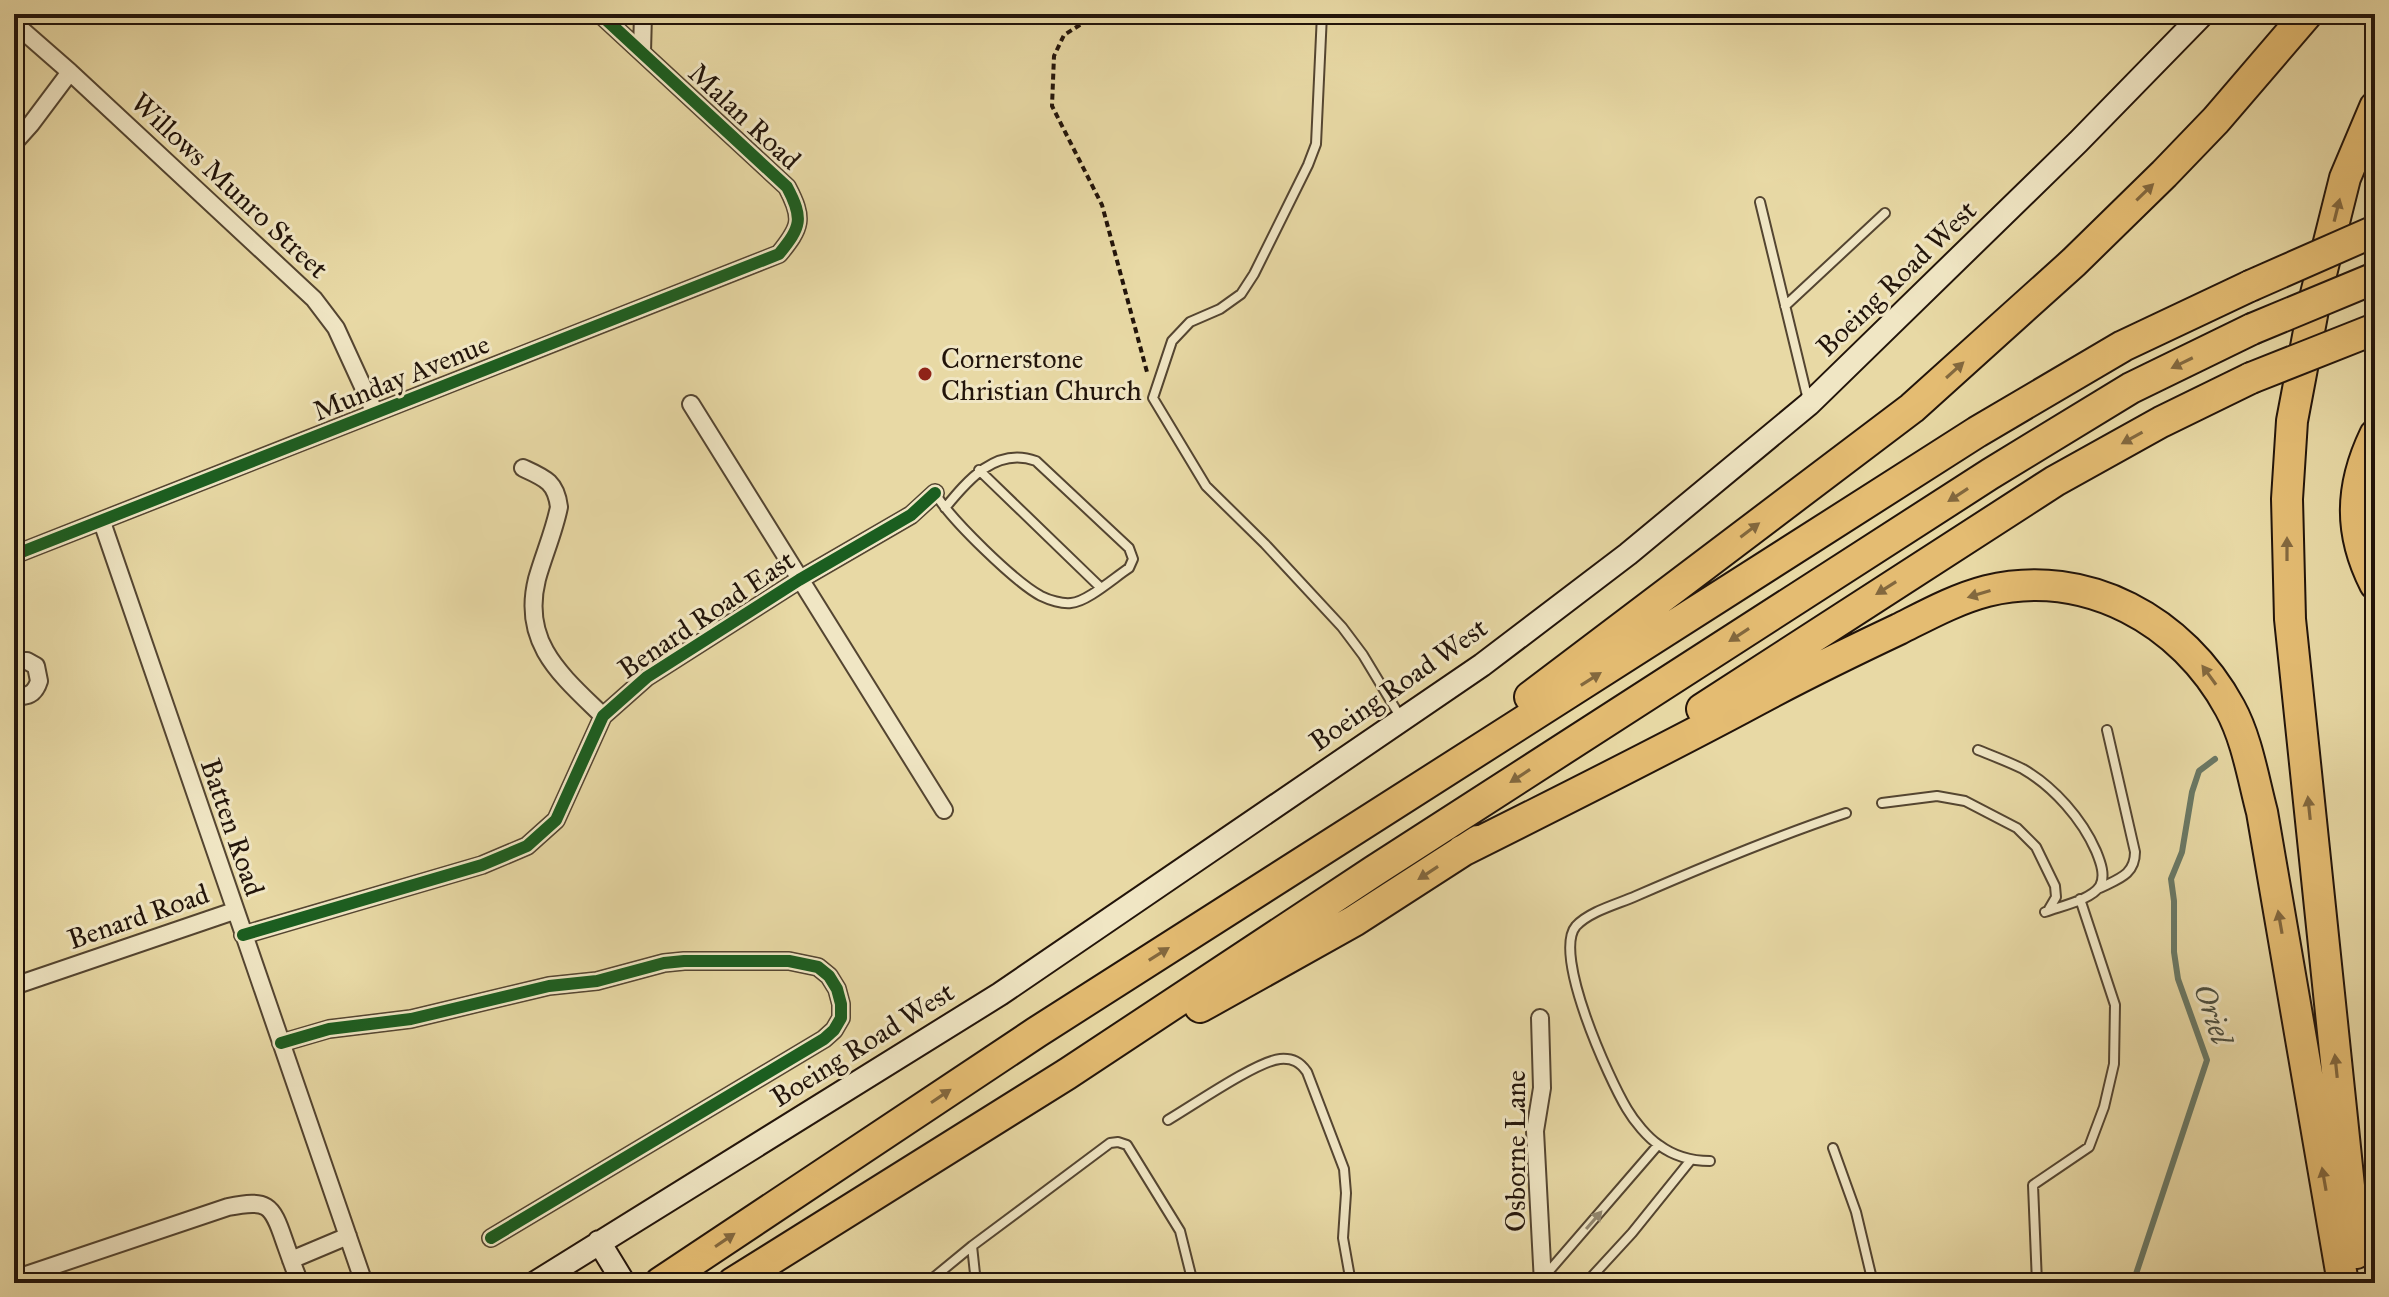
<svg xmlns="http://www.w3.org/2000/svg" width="2389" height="1297" font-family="'IM FELL Great Primer',serif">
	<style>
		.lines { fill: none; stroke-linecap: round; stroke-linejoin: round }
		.stream { stroke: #697865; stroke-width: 6 }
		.lane-casing { stroke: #544531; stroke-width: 12 }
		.street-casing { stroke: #544531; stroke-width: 20 }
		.secondary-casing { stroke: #22140a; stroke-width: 26 }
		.highway-casing { stroke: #22140a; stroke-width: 34 }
		.path { stroke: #22140a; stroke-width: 4; stroke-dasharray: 6 4; stroke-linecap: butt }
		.lane { stroke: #f0e6c4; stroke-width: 8 }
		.street { stroke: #f0e6c4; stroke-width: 16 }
		.secondary { stroke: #f0e6c4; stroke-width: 22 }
		.highway { stroke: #e4bc72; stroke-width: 30 }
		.highway-bridge-casing { stroke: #22140a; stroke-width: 34; stroke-linecap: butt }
		.highway-bridge { stroke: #e4bc72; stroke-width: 30 }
		.cycleway-casing { stroke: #f0e6c4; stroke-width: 17 }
		.cycleway { stroke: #1b5e20; stroke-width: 12 }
		.oneway { fill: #83683e }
		.oneway2 { fill: #938870 }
		.poi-dot { fill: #8f2418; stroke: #f0e6c4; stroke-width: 3 }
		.labels { text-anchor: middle; stroke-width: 6; stroke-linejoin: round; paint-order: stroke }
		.street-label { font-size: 28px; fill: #22140a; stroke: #f0e6c4 }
		.poi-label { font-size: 28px; fill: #22140a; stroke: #f0e6c4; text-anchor: start }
		.water-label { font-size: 30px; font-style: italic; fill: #4b4e3f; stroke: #f0e6c4 }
	</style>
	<rect width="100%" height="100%" fill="#e8d9a5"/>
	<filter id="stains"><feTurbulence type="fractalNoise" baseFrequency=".0025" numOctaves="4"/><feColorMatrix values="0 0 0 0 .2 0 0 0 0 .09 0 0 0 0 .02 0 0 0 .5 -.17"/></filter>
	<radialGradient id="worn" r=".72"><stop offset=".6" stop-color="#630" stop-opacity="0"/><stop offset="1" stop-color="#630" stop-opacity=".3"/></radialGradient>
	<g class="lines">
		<path class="stream" d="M 2133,1283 L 2207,1060 L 2178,979 L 2174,952 L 2174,901 L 2171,879 L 2182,852 L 2192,792 L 2199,771 L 2215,759"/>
		<g class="lane-casing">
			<path id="lane" d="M 1322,14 L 1316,144 L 1308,165 L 1254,274 L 1241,294 L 1220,309 L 1190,322 L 1172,341 L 1153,398 L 1206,486 L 1265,544 L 1342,627 L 1363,655 L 1401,718
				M 1760,202 L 1808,400
				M 1785,306 L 1885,213
				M 979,470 L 1100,587
				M 935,493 C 950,519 1015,582 1041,596 C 1049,600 1062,604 1071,603 C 1087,602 1115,577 1129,568 L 1133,559 L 1129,548 L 1036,461 C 996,446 967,481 945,508
				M 1978,750 C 1993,756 2009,762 2023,769 C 2054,787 2082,819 2096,851 C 2100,861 2106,875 2100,886 C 2091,900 2061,906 2045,912
				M 1882,803 L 1937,796 L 1965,801 L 2017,828 L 2036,847 L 2055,886 L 2056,897 L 2049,909
				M 2100,888 C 2118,879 2135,875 2135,852 L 2107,730
				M 1168,1120 C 1192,1106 1257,1061 1280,1059 C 1293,1058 1300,1062 1307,1072 L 1344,1169 L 1346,1193 L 1343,1238 L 1351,1283
				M 1833,1148 L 1856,1212 L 1873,1283
				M 1710,1161 C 1691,1161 1675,1157 1659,1145 C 1648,1138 1634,1121 1627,1109 C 1609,1079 1552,954 1576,926 C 1590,911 1618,904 1636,896 C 1705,866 1774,837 1846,813
				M 972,1246 L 1110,1143 L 1118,1142 L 1127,1145 L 1180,1231 L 1193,1283
				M 1543,1278 L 1658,1145
				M 927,1283 L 972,1246 L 976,1283
				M 1323,1283 L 1349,1276
				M 1586,1283 L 1632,1233 L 1690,1161
				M 2037,1283 L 2033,1185 L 2089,1147 L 2104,1107 L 2114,1064 L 2115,1005 L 2080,899"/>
		</g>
		<g class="street-casing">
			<path id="street" d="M 14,23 L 70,72 L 314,299 L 336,328 L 375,413
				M 642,52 L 643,14
				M 14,143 L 31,124 L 70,72
				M 691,404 L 944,810
				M 523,468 C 545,478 556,482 559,507 C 554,532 544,554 537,579 C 521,643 561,675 603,716
				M 102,522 L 364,1283
				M 14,555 L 779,254 C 801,227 804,219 787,187 L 600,14
				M 14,661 L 27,661 L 36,666 L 39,681 C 35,694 27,698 14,695
				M 243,935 L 482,865 L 527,846 L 556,820 L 603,716 L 647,677 L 799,580 L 911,515 L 935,493
				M 14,986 L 234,911
				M 1540,1018 L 1542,1088 L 1535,1131 L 1543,1283
				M 281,1043 L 329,1029 L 411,1019 L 549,986 L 597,981 L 664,963 L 684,961 L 789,961 L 818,967 L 829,976 L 837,989 L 841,1004 L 841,1018 L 834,1030 L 824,1039 L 491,1238
				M 291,1260 L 348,1236
				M 14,1279 L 228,1207 C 267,1199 272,1204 284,1240 C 289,1254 294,1269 300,1283"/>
		</g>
		<g class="secondary-casing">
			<path id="secondary" d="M 599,1242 L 624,1283
				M 535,1283 L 1000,994 L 1482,665 L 1628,554 L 1809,404 L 2078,142 L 2203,14"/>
		</g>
		<g class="highway-casing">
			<path id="highway" d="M 2375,435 C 2350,487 2349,533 2375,584
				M 1530,697 L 1912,408 L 2074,262 L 2164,174 L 2216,120 L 2307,14
				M 1702,709 L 2055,481 L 2161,422 L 2251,378
				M 1462,851 C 1556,804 1650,757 1742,708 C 1793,680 1846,654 1899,629 C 1927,615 1956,599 1987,591 C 2087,567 2183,621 2230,708 C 2247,739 2253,778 2262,812 L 2343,1283
				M 1200,1007 L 1354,921 L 1478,841
				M 2356,1253 L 2290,619 L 2287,499 L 2292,421 L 2316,294 L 2345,178 L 2375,107
				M 660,1283 L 1037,1032 L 1977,432 L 2123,346 L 2250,286
				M 733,1283 L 1067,1074 L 1374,871 L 1990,474 L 2131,388 L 2252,329"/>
		</g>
		<path class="path" d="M 1097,14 L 1064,35 L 1054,56 L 1052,106 L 1102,205 L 1147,372"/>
		<use href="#lane" class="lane"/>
		<use href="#street" class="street"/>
		<use href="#secondary" class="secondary"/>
		<use href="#highway" class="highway"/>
		<g class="highway-bridge-casing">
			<path id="highway-bridge" d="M 2250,286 L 2375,231
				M 2252,329 L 2375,278
				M 2251,378 L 2375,329"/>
		</g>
		<use href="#highway-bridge" class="highway-bridge"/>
		<g class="cycleway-casing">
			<path id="cycleway" d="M 14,555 L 779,254 C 801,227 804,219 787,187 L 600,14
				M 243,935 L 482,865 L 527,846 L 556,820 L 603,716 L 647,677 L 799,580 L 911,515 L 935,493
				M 281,1043 L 329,1029 L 411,1019 L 549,986 L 597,981 L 664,963 L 684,961 L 789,961 L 818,967 L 829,976 L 837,989 L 841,1004 L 841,1018 L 834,1030 L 824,1039 L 491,1238"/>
		</g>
		<use href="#cycleway" class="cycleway"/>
	</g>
	<defs><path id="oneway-solid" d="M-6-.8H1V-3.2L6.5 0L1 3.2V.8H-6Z" transform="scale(2)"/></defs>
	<g class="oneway">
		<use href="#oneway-solid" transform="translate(2145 192) rotate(-44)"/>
		<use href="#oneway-solid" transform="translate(2337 210) rotate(-76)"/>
		<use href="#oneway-solid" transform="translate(2182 363) rotate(154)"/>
		<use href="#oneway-solid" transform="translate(1955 370) rotate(-42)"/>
		<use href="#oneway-solid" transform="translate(2132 438) rotate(151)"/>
		<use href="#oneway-solid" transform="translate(1958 495) rotate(147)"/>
		<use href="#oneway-solid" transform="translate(1750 530) rotate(-37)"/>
		<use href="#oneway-solid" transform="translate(2287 549) rotate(-90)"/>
		<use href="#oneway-solid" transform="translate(1886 588) rotate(148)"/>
		<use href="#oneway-solid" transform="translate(1979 594) rotate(163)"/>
		<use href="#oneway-solid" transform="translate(1739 635) rotate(147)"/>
		<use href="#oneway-solid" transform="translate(2209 675) rotate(-126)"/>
		<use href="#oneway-solid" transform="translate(1591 679) rotate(-32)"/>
		<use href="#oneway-solid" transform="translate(1520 776) rotate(147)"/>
		<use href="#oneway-solid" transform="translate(2309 808) rotate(-96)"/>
		<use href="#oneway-solid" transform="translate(1428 873) rotate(147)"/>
		<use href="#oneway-solid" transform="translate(2280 922) rotate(-100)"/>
		<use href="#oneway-solid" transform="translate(1159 954) rotate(-32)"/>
		<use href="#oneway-solid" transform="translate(2336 1066) rotate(-96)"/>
		<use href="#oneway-solid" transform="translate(941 1096) rotate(-34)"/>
		<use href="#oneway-solid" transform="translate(2324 1179) rotate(-100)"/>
		<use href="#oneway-solid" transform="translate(725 1240) rotate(-34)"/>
	</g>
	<use class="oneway2" href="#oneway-solid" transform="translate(1594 1220) rotate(-49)"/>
	<circle class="poi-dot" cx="925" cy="374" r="8"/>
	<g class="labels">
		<g class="street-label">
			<text transform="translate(745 116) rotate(43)" y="10">Malan Road</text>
			<text transform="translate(230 185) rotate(43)" y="10">Willows Munro Street</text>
			<text transform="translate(1896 278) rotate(-44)" y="10">Boeing Road West</text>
			<text transform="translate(401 377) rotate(-22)" y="10">Munday Avenue</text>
			<text transform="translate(706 614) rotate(-34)" y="10">Benard Road East</text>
			<text transform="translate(1398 684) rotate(-35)" y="10">Boeing Road West</text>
			<text transform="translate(233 827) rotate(71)" y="10">Batten Road</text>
			<text transform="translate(138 916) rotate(-19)" y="10">Benard Road</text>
			<text transform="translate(862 1044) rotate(-32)" y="10">Boeing Road West</text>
			<text transform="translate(1515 1151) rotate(-90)" y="10">Osborne Lane</text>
		</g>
		<g class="poi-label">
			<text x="941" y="368">Cornerstone<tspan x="941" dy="32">Christian Church</tspan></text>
		</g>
		<g class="water-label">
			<text transform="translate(2213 1014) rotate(72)" y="10">Oriel</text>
		</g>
	</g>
	<rect width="2389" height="1297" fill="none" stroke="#e8d9a5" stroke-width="48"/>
	<rect x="16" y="16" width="2357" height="1265" fill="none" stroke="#22140a" stroke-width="4"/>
	<rect x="24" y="24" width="2341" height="1249" fill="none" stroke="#22140a" stroke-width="2"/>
	<rect width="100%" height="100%" filter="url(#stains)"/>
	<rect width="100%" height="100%" fill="url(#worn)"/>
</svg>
